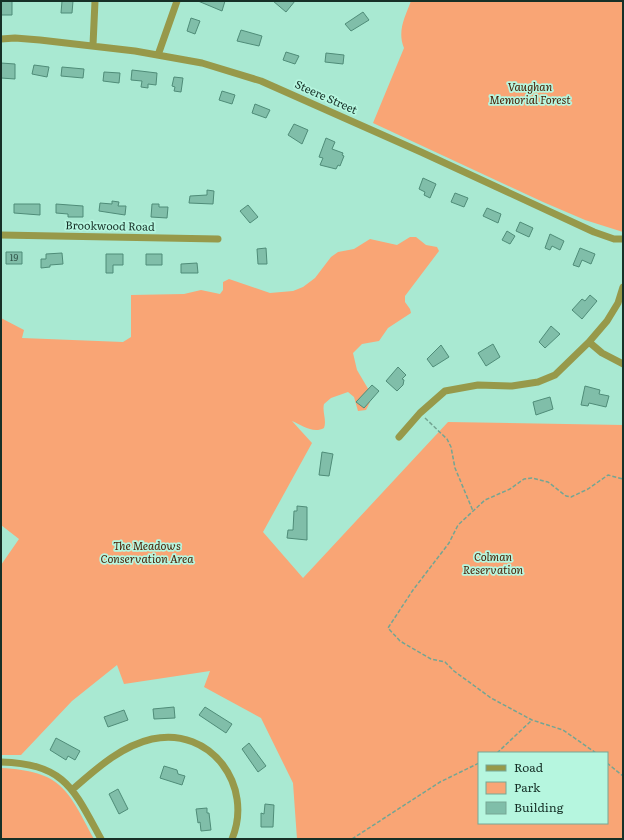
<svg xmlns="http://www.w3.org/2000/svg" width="624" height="840" font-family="Literata,serif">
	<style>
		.green { fill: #f9a575; fill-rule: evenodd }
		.building { fill: #80bea9; stroke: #4f8c78 }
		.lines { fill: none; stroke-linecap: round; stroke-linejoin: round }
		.path { stroke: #73a593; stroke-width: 1.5; stroke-dasharray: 4 2; stroke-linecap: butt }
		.street { stroke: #97994a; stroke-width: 7 }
		.labels { text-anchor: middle; stroke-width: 3.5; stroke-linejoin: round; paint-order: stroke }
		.number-label { font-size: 9px; fill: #305448 }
		.park-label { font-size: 11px; font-style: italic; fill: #471b00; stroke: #b6f6df }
		.street-label { font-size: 11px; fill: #163027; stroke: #b6f6df }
	</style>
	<rect width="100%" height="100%" fill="#a9e9d2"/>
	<path class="green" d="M 411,1 L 623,1 L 623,232 L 585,220 L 543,202 L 373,123 L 404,48 C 397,31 405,17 411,1 Z
		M 410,237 L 416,237 L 426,245 L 437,247 L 439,251 L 405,296 L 405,302 L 410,309 L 411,313 L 388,328 L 379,341 L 362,344 L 353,353 L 357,370 L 370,392 L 370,402 L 366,410 L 358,411 L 354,397 L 348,392 L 331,398 L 324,404 C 322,412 327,420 324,428 C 313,434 302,425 292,421 L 312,443 L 263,532 L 303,578 L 448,422 L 623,425 L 623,839 L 297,839 L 293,783 L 261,718 L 204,687 L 210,671 L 124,684 L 117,665 L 72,701 L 21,755 L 1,755 L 1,565 L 19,539 L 1,525 L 1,318 L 24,330 L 22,338 L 123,342 L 131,337 L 131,295 L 184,294 L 201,290 L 220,294 L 223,290 L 223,282 L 229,279 L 270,293 L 293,291 L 303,287 L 315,278 L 331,257 L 338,252 L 354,249 L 370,239 L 397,245 ZM 479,753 L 607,753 L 607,823 L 479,823 Z
		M 1,768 C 62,771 68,790 94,839 L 1,839 Z"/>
	<path class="building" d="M 1,1 L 12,1 L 12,15 L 1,15 Z
		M 62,1 L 73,1 L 72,13 L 61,13 Z
		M 198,1 L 225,1 L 222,11 Z
		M 273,1 L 295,1 L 286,12 Z
		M 363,12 L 369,20 L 351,31 L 345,24 Z
		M 191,18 L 200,21 L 195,34 L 187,31 Z
		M 241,30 L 262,36 L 259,46 L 237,41 Z
		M 286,52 L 299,56 L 295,64 L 283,60 Z
		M 326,53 L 344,55 L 343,64 L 325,62 Z
		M 1,63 L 15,64 L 15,79 L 1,78 Z
		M 34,65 L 49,67 L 47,77 L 32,74 Z
		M 62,67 L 84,69 L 83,78 L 61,76 Z
		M 132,70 L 157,73 L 156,85 L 148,84 L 148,88 L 141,87 L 142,81 L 131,80 Z
		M 104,72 L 120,73 L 119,83 L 103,81 Z
		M 174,77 L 183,78 L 181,92 L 174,91 L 175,87 L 172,86 Z
		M 222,91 L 235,95 L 232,104 L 219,100 Z
		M 255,104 L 270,110 L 266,118 L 252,113 Z
		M 294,124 L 308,130 L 302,144 L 288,135 Z
		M 326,138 L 335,142 L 332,149 L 343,153 L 342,155 L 344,156 L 340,166 L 338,165 L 336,169 L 320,165 L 323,158 L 319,157 Z
		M 423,178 L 436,184 L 430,198 L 424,195 L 425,192 L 419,189 Z
		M 207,190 L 214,191 L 213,204 L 189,203 L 190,196 L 207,195 Z
		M 455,193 L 468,198 L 464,207 L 451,202 Z
		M 112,201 L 119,202 L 118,206 L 126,206 L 125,215 L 99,211 L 100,203 L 112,204 Z
		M 14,204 L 40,204 L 40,215 L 14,213 Z
		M 56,204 L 83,206 L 83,217 L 68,217 L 68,214 L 56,213 Z
		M 152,204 L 159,204 L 159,207 L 168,207 L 167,218 L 151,217 Z
		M 248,205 L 258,217 L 250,223 L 240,211 Z
		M 487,208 L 501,214 L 498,223 L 483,216 Z
		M 520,222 L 533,228 L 529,237 L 516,231 Z
		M 507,231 L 515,236 L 510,244 L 502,240 Z
		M 550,234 L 564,241 L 560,250 L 552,246 L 550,250 L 545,248 Z
		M 266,248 L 267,264 L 258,264 L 257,249 Z
		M 580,248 L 595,254 L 591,264 L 582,260 L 579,267 L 573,265 Z
		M 6,252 L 22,252 L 22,264 L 6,264 Z
		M 62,253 L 63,264 L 50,265 L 50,267 L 41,268 L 41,259 L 46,259 L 46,254 Z
		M 106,254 L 123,254 L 123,265 L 113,265 L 113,273 L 106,273 Z
		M 146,254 L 162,254 L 162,265 L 146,265 Z
		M 197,263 L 198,273 L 181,273 L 181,264 Z
		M 590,295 L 597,301 L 582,319 L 572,310 L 582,299 L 585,301 Z
		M 551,326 L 560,334 L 545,348 L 539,342 Z
		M 493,344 L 500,357 L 486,366 L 478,353 Z
		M 441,345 L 449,357 L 433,367 L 427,359 Z
		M 398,367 L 406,375 L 402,379 L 404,380 L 403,385 L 397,391 L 386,381 Z
		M 372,385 L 379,391 L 364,408 L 356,402 Z
		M 585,386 L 600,390 L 599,394 L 609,396 L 606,407 L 589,403 L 588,406 L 581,405 Z
		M 550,397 L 553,409 L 536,415 L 533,402 Z
		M 322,452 L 333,454 L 329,476 L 319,475 Z
		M 297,506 L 307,507 L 307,540 L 287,538 L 288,530 L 293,530 L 294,511 L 297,511 Z
		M 174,707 L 175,718 L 154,719 L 153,709 Z
		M 205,707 L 232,724 L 226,733 L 199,715 Z
		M 124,710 L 128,720 L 108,727 L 104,717 Z
		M 56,738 L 80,751 L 75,760 L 68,756 L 66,760 L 50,750 Z
		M 249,743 L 266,766 L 258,772 L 242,749 Z
		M 164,766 L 177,770 L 178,774 L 185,776 L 182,785 L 160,778 Z
		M 118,789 L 128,809 L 119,814 L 109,794 Z
		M 265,804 L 274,805 L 273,827 L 261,827 L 261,813 L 264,814 Z
		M 207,808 L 207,813 L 209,813 L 211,830 L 201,831 L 200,822 L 198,823 L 196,809 Z"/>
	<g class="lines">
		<path class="path" d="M 425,418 L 447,439 L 451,447 L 455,468 L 473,511
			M 497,753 L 532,720
			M 596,753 L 563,730 L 532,720 L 491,698 L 454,671 L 445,662 L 431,659 L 400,641 L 388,628 L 413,590 L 449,543 L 458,525 L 485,500 L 510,489 L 524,479 L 532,478 L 548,482 L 566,496 L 571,497 L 588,489 L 608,475 L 623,479
			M 607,763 L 623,776
			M 352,839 L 440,782 L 479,763"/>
		<path class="street" d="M 1,39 L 15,38 L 40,40 L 135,51 L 202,63 L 261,81 L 421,152 L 594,232 L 614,239 L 623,239
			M 93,45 L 95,1
			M 158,55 L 177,1
			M 1,235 L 218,239
			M 589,342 L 602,353 L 623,364
			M 399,437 L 420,413 L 445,391 L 478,385 L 512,386 L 538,382 L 555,375 L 589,342 L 607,321 L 618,303 L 623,287
			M 1,762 C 65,764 73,788 101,839
			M 73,789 C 96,769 121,746 152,739 C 211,726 254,786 232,839"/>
	</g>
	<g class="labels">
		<g class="number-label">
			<text x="14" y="261">19</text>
		</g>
		<g class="park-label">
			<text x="530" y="91">Vaughan<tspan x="530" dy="13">Memorial Forest</tspan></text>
			<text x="147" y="550">The Meadows<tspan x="147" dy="13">Conservation Area</tspan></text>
			<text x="493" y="561">Colman<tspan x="493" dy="13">Reservation</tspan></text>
		</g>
		<g class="street-label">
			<text transform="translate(326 97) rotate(24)" y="4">Steere Street</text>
			<text transform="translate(110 226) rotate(1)" y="4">Brookwood Road</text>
		</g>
	</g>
	<rect width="624" height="840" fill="none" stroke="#163027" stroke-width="4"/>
	<rect x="478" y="752" width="130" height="72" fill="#b6f6df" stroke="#76a795"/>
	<rect x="486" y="765" width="20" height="6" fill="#97994a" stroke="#76a795"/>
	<text x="514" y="772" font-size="12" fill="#163027">Road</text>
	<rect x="486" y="782" width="20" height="12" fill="#f9a575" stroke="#76a795"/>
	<text x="514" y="792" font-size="12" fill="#163027">Park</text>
	<rect x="486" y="802" width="20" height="12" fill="#80bea9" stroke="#76a795"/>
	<text x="514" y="812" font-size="12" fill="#163027">Building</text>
</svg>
